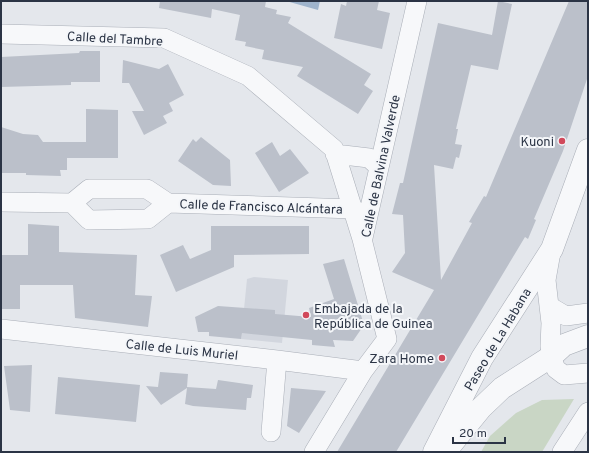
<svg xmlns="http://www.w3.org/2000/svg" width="589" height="453" font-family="Overpass,sans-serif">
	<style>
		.built { fill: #d2d6de }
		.green { fill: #c9d6c5 }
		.water { fill: #9fb4cc }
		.building { fill: #bbc0ca }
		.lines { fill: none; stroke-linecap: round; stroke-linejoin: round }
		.minor-casing { stroke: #a9aeb7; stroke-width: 20 }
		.tertiary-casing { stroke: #a9aeb7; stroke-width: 23 }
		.minor { stroke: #f7f8fa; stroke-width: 19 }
		.tertiary { stroke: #f7f8fa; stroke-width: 22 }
		.poi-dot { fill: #d1495b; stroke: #f4f6f9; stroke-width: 1.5 }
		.labels { text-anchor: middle; stroke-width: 4; stroke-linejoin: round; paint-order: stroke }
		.street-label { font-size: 13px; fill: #2b3445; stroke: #f4f6f9 }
		.poi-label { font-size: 13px; fill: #2b3445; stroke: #f4f6f9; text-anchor: end }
	</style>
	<rect width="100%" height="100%" fill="#e4e7ec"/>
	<path class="built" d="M 254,277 L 288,280 L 282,343 L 241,339 L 247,279 Z"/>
	<path class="green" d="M 574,399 L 542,452 L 481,452 L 490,436 L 516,413 L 542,400 Z"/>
	<path class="water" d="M 286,1 L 320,1 L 318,10 Z"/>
	<path class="building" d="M 160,1 L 266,1 L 265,7 L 277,10 L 276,14 L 291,17 L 288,23 L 371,74 L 364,85 L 373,91 L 358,114 L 297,76 L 303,67 L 262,59 L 264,50 L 245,46 L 246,42 L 235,40 L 240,15 L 212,9 L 211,18 L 159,8 Z
		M 347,1 L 379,1 L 377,10 L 390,13 L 382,49 L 334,38 L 341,4 L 346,6 Z
		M 498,1 L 512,4 L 498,70 L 471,65 L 456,129 L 458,129 L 455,144 L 462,145 L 459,158 L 456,157 L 453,169 L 434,165 L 441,280 L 472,223 L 469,222 L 484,196 L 486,197 L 569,1 L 588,1 L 588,76 L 563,151 L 534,219 L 536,220 L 528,239 L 525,237 L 396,452 L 337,452 L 434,290 L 392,272 L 405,253 L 403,215 L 392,214 L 400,183 L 403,183 L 438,23 L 492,35 Z
		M 80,51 L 100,51 L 100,82 L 71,82 L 71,85 L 1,87 L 1,57 L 79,53 Z
		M 123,60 L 159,69 L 168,64 L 184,95 L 169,103 L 173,111 L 163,116 L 167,123 L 144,135 L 132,111 L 144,111 L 129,83 L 122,83 Z
		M 86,109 L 118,110 L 118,158 L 67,158 L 67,170 L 60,170 L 61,176 L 26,175 L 26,173 L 1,173 L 1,127 L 23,134 L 38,135 L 43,142 L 86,142 Z
		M 201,137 L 230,160 L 231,186 L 213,185 L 178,161 L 193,139 L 196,142 Z
		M 272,142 L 280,156 L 290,149 L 309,173 L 279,192 L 255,153 Z
		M 28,224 L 59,226 L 59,252 L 137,255 L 135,295 L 152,296 L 148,327 L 75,318 L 73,285 L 20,285 L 20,309 L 1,309 L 1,255 L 28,255 Z
		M 211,226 L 309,226 L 309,254 L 234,255 L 234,267 L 176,292 L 160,255 L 183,245 L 190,259 L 211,250 Z
		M 344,259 L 364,325 L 353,341 L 333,340 L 335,347 L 312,345 L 312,340 L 242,333 L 241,339 L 209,336 L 209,332 L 198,332 L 195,317 L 218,306 L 275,310 L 275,314 L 311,317 L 309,308 L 334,299 L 323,264 Z
		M 32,365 L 30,412 L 10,410 L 4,366 Z
		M 160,372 L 188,374 L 187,387 L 216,389 L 218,380 L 253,385 L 251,398 L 247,398 L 246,410 L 193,406 L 185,404 L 187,388 L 161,405 L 146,386 L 158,387 Z
		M 58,377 L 140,385 L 136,422 L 55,414 Z
		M 291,388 L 326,391 L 299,433 L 287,426 Z"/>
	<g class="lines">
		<g class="minor-casing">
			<path id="minor" d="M 1,34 L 164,38 L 248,76 L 334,149 L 362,239 L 387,339 L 363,371 L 314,452
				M 335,154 L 369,158 L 379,167
				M 1,202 L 72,203
				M 72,203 L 89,220 L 148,219 L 168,203
				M 72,203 L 89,189 L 147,189 L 168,203
				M 168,203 L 354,209
				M 363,238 L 417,1
				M 551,252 L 546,280 L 551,323 L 550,346 L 553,362 L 556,369 L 564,375 L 588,373
				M 549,306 L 566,316 L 588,313
				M 1,329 L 277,360 L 363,371
				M 271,432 L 277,360
				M 562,452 L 588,412"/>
		</g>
		<g class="tertiary-casing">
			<path id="tertiary" d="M 434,452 L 482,358 L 552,249 L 588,150
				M 445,452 L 481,408 L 502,388 L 552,356 L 564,345 L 588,336"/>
		</g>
		<use href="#minor" class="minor"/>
		<use href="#tertiary" class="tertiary"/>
	</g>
	<g class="poi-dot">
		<circle cx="562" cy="141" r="4"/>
		<circle cx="306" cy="315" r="4"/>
		<circle cx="442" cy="358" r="4"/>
	</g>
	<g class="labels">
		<g class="street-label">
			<text transform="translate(115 38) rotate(3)" y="5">Calle del Tambre</text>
			<text transform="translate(380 166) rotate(-78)" y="5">Calle de Balvina Valverde</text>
			<text transform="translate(261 206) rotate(2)" y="5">Calle de Francisco Alcántara</text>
			<text transform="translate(497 339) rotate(-59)" y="5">Paseo de La Habana</text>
			<text transform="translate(182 349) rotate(6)" y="5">Calle de Luis Muriel</text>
		</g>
		<g class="poi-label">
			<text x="554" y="146">Kuoni</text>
			<text x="314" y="313" text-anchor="start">Embajada de la<tspan x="314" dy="15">República de Guinea</tspan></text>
			<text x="434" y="363">Zara Home</text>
		</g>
	</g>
	<rect width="589" height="453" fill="none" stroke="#2b3445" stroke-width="4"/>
	<path d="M453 437v6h52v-6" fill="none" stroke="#2b3445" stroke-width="2"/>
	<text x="459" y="437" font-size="12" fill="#2b3445" stroke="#f4f6f9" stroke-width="3" paint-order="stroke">20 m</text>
</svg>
